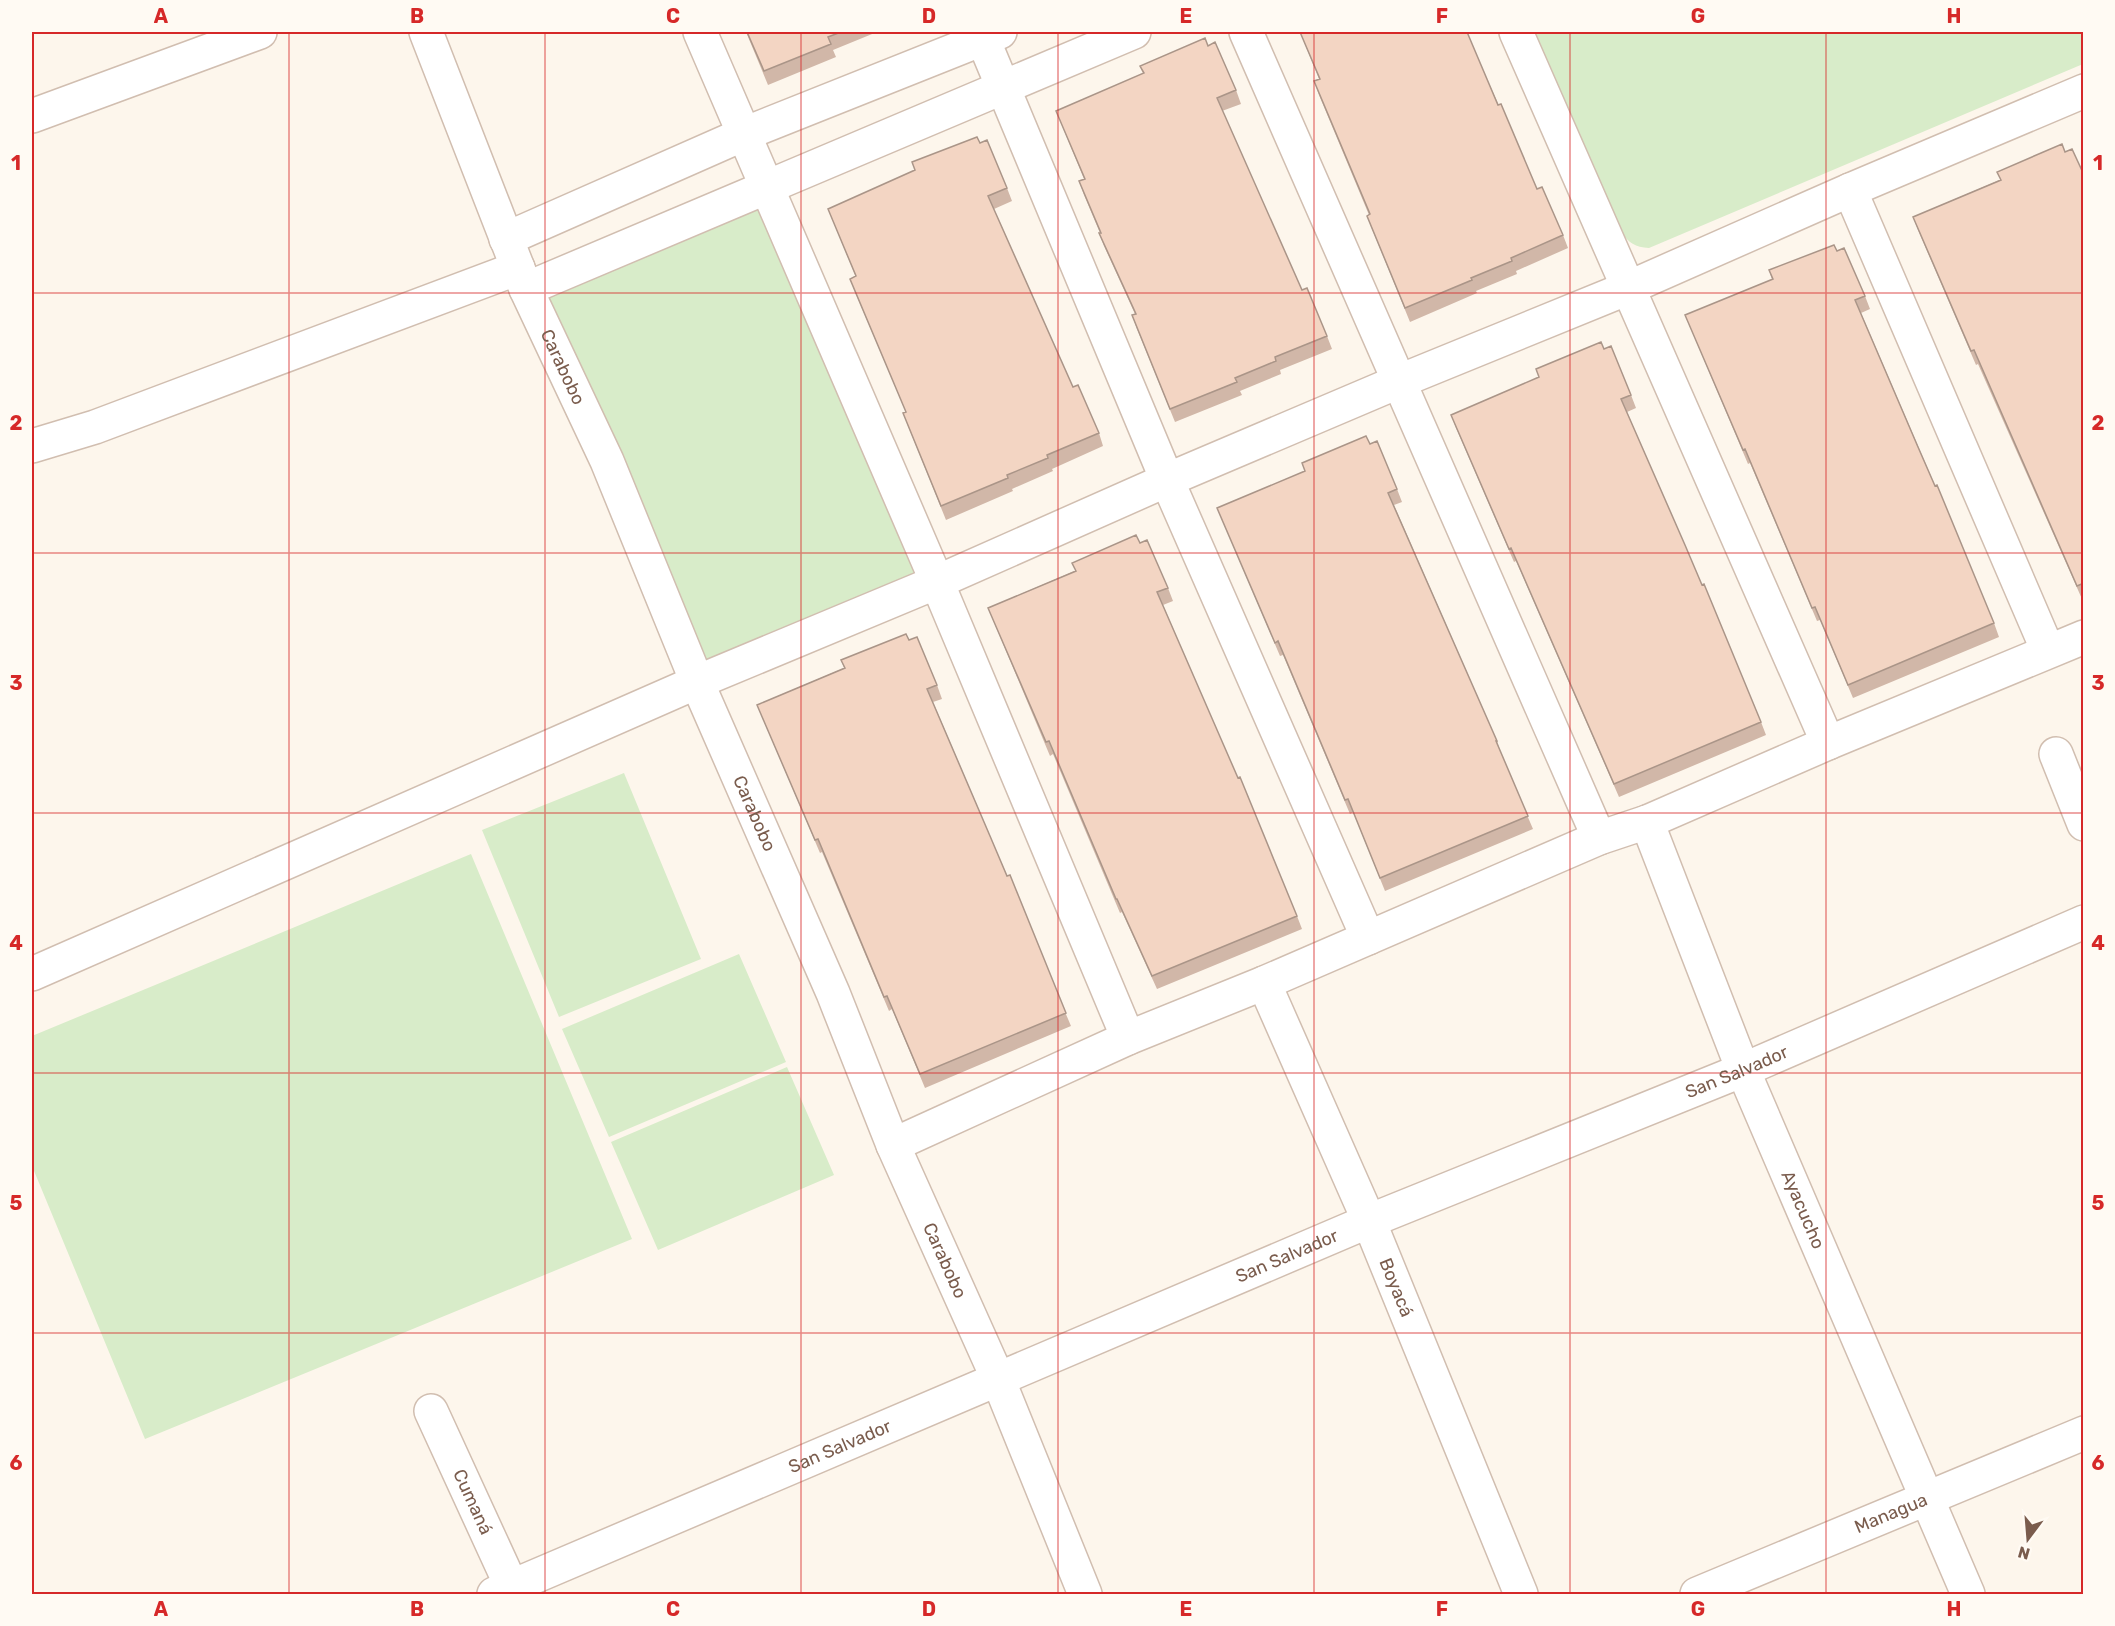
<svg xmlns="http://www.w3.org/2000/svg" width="2115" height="1626" font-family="Rubik,sans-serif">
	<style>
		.green { fill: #d8ecc9 }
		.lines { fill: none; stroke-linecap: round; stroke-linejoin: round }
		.minor-casing { stroke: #d1beb0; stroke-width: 36 }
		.minor { stroke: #fff; stroke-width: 33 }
		.wall { fill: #d1b7a8 }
		.building { fill: #f3d5c3; stroke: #aa9588; stroke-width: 1.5 }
		.grid { fill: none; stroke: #d62828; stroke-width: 1.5; stroke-opacity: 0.55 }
		.labels { text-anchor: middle; stroke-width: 5; stroke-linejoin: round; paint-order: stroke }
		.street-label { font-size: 18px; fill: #7a5c4d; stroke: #fffaf3 }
		.neatline { fill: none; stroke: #d62828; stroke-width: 2 }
		.grid-label { font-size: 20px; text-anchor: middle; font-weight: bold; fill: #d62828 }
	</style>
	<rect width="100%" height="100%" fill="#fdf6ec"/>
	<path class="green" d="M 1532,32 L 2083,32 L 2083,64 L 1649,248 C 1635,247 1629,243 1621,232 Z
		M 766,187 L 937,582 L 697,682 L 526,289 Z
		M 624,773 L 701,959 L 559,1017 L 482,830 Z
		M 471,854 L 632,1239 L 145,1439 L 32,1166 L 32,1036 Z
		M 739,954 L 786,1062 L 609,1137 L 562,1029 Z
		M 787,1067 L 834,1175 L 658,1250 L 611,1142 Z"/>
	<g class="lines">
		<g class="minor-casing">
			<g id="minor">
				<path id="s1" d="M 426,32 L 526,289 L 607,461 L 697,682 L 833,993 L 893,1145 L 998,1379 L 1085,1594"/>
				<path d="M 700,32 L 937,582 L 1128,1038"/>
				<path d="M 980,32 L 1167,480 L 1368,938"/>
				<path d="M 1246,32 L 1599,838"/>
				<path d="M 1516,32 L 1828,743"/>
				<path d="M 32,116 L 260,32"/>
				<path d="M 1850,190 L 2048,651"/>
				<path d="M 506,239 L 744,134 L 1000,32"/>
				<path d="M 526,289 L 1134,32"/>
				<path d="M 32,446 L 95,427 L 518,268"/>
				<path d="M 2056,754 L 2084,824"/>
				<path id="s2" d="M 1647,822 L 1743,1070 L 1968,1594"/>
				<path d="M 32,974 L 697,682 L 937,582 L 1167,480 L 1400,381 L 1628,288 L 1850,190 L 2084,91"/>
				<path id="s3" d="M 1264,983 L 1369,1221 L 1521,1594"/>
				<path d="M 893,1145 L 1128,1038 L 1264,983 L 1599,838 L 1647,822 L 1828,743 L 2084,637"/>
				<path id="s4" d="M 431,1411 L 515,1594"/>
				<path id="s5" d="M 494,1594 L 1369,1221 L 1743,1070 L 2084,922"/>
				<path id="s6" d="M 1697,1594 L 2084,1433"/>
			</g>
		</g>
		<use href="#minor" class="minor"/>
	</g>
	<path class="wall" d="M 746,32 L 877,32 L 833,50 L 836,57 L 768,85 Z
		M 1300,32 L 1467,32 L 1481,66 L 1537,189 L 1563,235 L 1568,248 L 1516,271 L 1517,274 L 1476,291 L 1477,293 L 1410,322 L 1372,229 L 1367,216 L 1369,215 L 1319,95 L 1314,81 L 1319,79 Z
		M 1208,46 L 1236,90 L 1241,104 L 1222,111 L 1302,290 L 1327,336 L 1332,349 L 1280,370 L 1281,374 L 1240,391 L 1242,395 L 1175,422 L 1137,329 L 1132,315 L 1135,314 L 1104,246 L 1099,233 L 1100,233 L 1084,195 L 1079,181 L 1084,179 L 1056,111 L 1143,74 L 1140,66 Z
		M 980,143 L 1007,188 L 1012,201 L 994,209 L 1073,387 L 1099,433 L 1103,446 L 1052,469 L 1053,471 L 1012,489 L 1013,491 L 946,520 L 908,426 L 903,413 L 906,412 L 855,292 L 850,279 L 856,277 L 828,209 Z
		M 2065,152 L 2084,175 L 2084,598 L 2082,599 L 1978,364 L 1976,365 L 1918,230 L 1913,217 Z
		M 1837,251 L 1865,296 L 1870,309 L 1861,313 L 1994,623 L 1999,637 L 1853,698 L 1820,620 L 1817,621 L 1750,463 L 1748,464 L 1685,315 L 1772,280 L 1769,270 Z
		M 1604,349 L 1631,395 L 1636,408 L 1627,412 L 1761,722 L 1766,735 L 1619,797 L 1516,561 L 1514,562 L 1456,428 L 1451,415 Z
		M 1370,444 L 1397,489 L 1402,502 L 1394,505 L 1497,741 L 1501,754 L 1533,829 L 1385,891 L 1353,812 L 1350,814 L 1283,655 L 1280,656 L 1217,508 Z
		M 1140,543 L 1168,588 L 1173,601 L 1163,605 L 1297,916 L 1302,929 L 1157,989 L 1122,912 L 1120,913 L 1053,754 L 1050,756 L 988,608 Z
		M 909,640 L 937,685 L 942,699 L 933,702 L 1071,1026 L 925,1088 L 892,1009 L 889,1011 L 822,852 L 820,853 L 757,705 L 844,668 L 841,660 Z"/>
	<path class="building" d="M 747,32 L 841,32 L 828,37 L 831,44 L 764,71 Z
		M 1300,32 L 1467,32 L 1498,105 L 1501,104 L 1537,189 L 1542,187 L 1563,235 L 1511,258 L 1512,261 L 1471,278 L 1472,280 L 1405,308 L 1367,216 L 1370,214 L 1314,81 L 1320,79 Z
		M 1205,38 L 1208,46 L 1215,42 L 1236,90 L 1217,98 L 1302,290 L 1307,288 L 1327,336 L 1275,357 L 1276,361 L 1235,378 L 1237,382 L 1170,409 L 1132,315 L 1136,314 L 1099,233 L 1101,233 L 1079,181 L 1085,179 L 1056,111 L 1144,73 L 1140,66 Z
		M 977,137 L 980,143 L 987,140 L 1007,188 L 988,196 L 1073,387 L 1078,385 L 1099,433 L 1047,455 L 1048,458 L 1007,475 L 1008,478 L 941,506 L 903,413 L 906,412 L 850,279 L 856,276 L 828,209 L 915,170 L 912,162 Z
		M 2062,144 L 2065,152 L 2072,149 L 2084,175 L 2084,583 L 2077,586 L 1974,350 L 1971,351 L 1913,217 L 2001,180 L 1997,172 Z
		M 1834,245 L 1837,251 L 1844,248 L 1865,296 L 1855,300 L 1918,447 L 1935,486 L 1937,485 L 1994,623 L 1848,685 L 1815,607 L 1812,608 L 1745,449 L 1743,450 L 1685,315 L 1773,279 L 1769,270 Z
		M 1601,342 L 1604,349 L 1611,346 L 1631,395 L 1621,399 L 1685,545 L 1702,585 L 1704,584 L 1761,722 L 1614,784 L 1511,548 L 1509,549 L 1451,415 L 1539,377 L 1536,369 Z
		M 1366,436 L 1370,444 L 1377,441 L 1397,489 L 1388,493 L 1497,741 L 1496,741 L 1528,816 L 1380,878 L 1348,799 L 1345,800 L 1278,641 L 1275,643 L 1217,508 L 1305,471 L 1302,463 Z
		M 1136,535 L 1140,543 L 1147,540 L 1168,588 L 1157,592 L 1221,739 L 1238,778 L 1240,777 L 1297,916 L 1152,976 L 1117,899 L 1116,899 L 1049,741 L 1046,742 L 988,608 L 1076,571 L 1072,563 Z
		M 906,634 L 909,640 L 917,637 L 937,685 L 927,689 L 990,836 L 1007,876 L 1010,875 L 1066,1013 L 920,1074 L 887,996 L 884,997 L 818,839 L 815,840 L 757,705 L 845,668 L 841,660 Z"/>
	<path class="grid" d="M 289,32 L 289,1594M 545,32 L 545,1594M 801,32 L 801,1594M 1058,32 L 1058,1594M 1314,32 L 1314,1594M 1570,32 L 1570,1594M 1826,32 L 1826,1594M 32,293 L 2084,293M 32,553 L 2084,553M 32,813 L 2084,813M 32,1073 L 2084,1073M 32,1333 L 2084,1333"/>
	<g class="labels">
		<g class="street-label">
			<text dy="6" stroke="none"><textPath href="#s1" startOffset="362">Carabobo</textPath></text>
			<text dy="6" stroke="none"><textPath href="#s1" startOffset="848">Carabobo</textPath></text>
			<text dy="6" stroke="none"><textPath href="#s5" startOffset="1348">San Salvador</textPath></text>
			<text dy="6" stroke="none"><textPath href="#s2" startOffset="418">Ayacucho</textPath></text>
			<text dy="6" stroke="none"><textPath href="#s5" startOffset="862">San Salvador</textPath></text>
			<text dy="6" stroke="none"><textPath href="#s1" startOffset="1334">Carabobo</textPath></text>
			<text dy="6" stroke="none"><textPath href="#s3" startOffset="332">Boyacá</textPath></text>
			<text dy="6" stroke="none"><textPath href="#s5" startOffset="376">San Salvador</textPath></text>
			<text dy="6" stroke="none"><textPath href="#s4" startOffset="100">Cumaná</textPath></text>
			<text dy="6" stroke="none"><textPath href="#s6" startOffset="210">Managua</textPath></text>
		</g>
	</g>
	<rect width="2115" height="1626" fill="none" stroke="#fffaf3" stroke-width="66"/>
	<g transform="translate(2028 1539) rotate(196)" stroke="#fffaf3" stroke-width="4.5" paint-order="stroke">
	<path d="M0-4.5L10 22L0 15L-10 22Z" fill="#7a5c4d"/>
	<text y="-9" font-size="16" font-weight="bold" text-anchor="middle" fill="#7a5c4d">N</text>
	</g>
	<rect x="33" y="33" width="2049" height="1560" class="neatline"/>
	<g class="grid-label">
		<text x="161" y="23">A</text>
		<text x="417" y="23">B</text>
		<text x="673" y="23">C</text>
		<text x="929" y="23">D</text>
		<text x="1186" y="23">E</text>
		<text x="1442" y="23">F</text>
		<text x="1698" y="23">G</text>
		<text x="1954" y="23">H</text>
		<text x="16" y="170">1</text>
		<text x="2098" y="170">1</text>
		<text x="16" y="430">2</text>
		<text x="2098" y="430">2</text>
		<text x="16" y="690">3</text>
		<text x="2098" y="690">3</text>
		<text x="16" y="950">4</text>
		<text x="2098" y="950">4</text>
		<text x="16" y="1210">5</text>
		<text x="2098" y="1210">5</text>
		<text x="16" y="1470">6</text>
		<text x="2098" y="1470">6</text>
		<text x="161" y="1616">A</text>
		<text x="417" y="1616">B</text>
		<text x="673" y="1616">C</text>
		<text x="929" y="1616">D</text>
		<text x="1186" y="1616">E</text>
		<text x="1442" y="1616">F</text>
		<text x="1698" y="1616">G</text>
		<text x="1954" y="1616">H</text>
	</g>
</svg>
